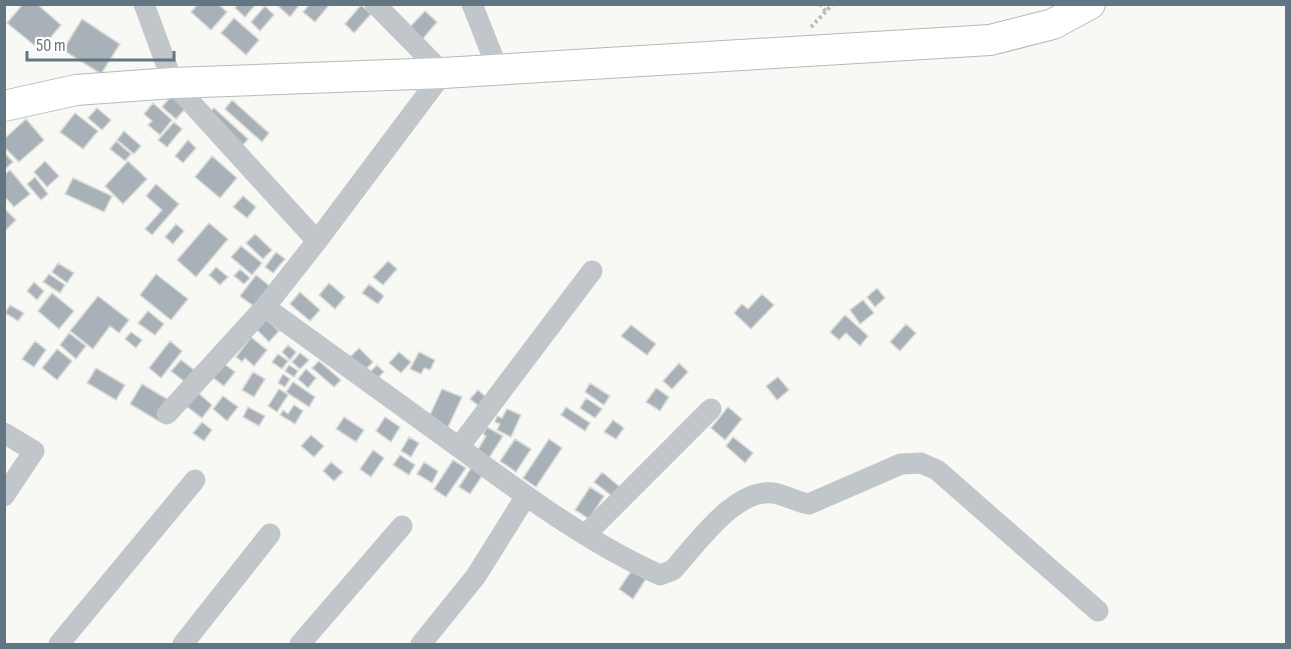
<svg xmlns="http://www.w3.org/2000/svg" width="1291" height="649" font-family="'Sofia Sans Condensed',sans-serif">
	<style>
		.building { fill: #a8b1b7; stroke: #dadad7; stroke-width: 1.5 }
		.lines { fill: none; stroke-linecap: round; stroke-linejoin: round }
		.secondary-casing { stroke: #b3babf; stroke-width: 32 }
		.path { stroke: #b9bdc0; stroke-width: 4; stroke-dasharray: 3 3; stroke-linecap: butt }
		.street { stroke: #c1c6ca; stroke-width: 21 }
		.secondary { stroke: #fff; stroke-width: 30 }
	</style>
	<rect width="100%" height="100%" fill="#f8f8f5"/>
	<path class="building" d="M 23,4 L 37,4 L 61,25 L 40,50 L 7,23 Z
		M 198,4 L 218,4 L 227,12 L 211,30 L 191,12 Z
		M 238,4 L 256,4 L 245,17 L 235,8 Z
		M 276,4 L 300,4 L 290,17 Z
		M 310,4 L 330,4 L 315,22 L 303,12 Z
		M 361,5 L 371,14 L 354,33 L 345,24 Z
		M 265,6 L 274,15 L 260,31 L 251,22 Z
		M 425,11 L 437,22 L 420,42 L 407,30 Z
		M 234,18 L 259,40 L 246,55 L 221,33 Z
		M 82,19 L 120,44 L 101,74 L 63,50 Z
		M 171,96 L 185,109 L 176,119 L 162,107 Z
		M 232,100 L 269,133 L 262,142 L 225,109 Z
		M 153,103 L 172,120 L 160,135 L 148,125 L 152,121 L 144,114 Z
		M 97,108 L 111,120 L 102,130 L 88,118 Z
		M 214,108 L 248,139 L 243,145 L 208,114 Z
		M 75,113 L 98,131 L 83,149 L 60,132 Z
		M 26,119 L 44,140 L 19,162 L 4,147 L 4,139 Z
		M 174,122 L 182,129 L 167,147 L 158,140 Z
		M 124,131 L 141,146 L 134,154 L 117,140 Z
		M 188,140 L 196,148 L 183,163 L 175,156 Z
		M 116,141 L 131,154 L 125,161 L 110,149 Z
		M 4,152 L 13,162 L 4,170 Z
		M 212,156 L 237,178 L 220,198 L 195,177 Z
		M 45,161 L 59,176 L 47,187 L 34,172 Z
		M 128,161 L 147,179 L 123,204 L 105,186 Z
		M 10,170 L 30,194 L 14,207 L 4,196 L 4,175 Z
		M 35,177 L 48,194 L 41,200 L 27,184 Z
		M 73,178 L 112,196 L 104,212 L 65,194 Z
		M 156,184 L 179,204 L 152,235 L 145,229 L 162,210 L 146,196 Z
		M 243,196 L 256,207 L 247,218 L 233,207 Z
		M 4,208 L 16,220 L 4,232 Z
		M 209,223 L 228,239 L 196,277 L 177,260 Z
		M 176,224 L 184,231 L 173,244 L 165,237 Z
		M 255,234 L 272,250 L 263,259 L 246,243 Z
		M 241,246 L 262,263 L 252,275 L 231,257 Z
		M 276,252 L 285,259 L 273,273 L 265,267 Z
		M 388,261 L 397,269 L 383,285 L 373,277 Z
		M 58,263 L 74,273 L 67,283 L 52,272 Z
		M 216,267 L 228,277 L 220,285 L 209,275 Z
		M 240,269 L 250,278 L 244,284 L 234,276 Z
		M 49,274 L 65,285 L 60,293 L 43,282 Z
		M 156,274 L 188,299 L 171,320 L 140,295 Z
		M 256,275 L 271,287 L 255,307 L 240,296 Z
		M 34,282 L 44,291 L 37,300 L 27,291 Z
		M 329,283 L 345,297 L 335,309 L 319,295 Z
		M 369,284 L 384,296 L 378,304 L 362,293 Z
		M 877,288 L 885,298 L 875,307 L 867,297 Z
		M 300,292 L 320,310 L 310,321 L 290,304 Z
		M 52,293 L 74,311 L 59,329 L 38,311 Z
		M 762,294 L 774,305 L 751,329 L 734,313 L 742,304 L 748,309 Z
		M 98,296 L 129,320 L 119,333 L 110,326 L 93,349 L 70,331 Z
		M 863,300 L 874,313 L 860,324 L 850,310 Z
		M 10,305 L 24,313 L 18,321 L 5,313 Z
		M 148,311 L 164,324 L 155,335 L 138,323 Z
		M 845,315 L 868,336 L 860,346 L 846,333 L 839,340 L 830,332 Z
		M 266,319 L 279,331 L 269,342 L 256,329 Z
		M 906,324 L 916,333 L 900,351 L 890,342 Z
		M 631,325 L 656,344 L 647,355 L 621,336 Z
		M 131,332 L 142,340 L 136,348 L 125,339 Z
		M 69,333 L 86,346 L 76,359 L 60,345 Z
		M 251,337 L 267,350 L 254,366 L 245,358 L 242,362 L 236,357 Z
		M 35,341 L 46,350 L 34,367 L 22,359 Z
		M 170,341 L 182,351 L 161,378 L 149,368 Z
		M 288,345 L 296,352 L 290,360 L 282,352 Z
		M 359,348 L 373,362 L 363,372 L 349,358 Z
		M 57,349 L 72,361 L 57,380 L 42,368 Z
		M 399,352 L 411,362 L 401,373 L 389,363 Z
		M 419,352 L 435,360 L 430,370 L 424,368 L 421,374 L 410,369 Z
		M 300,353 L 309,360 L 300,369 L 292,362 Z
		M 278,354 L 288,361 L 282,369 L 272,362 Z
		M 181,360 L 194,370 L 185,382 L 171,371 Z
		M 319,361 L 341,380 L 334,387 L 312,368 Z
		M 223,363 L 235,372 L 224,386 L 212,377 Z
		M 679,363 L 688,372 L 672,389 L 663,381 Z
		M 289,365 L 298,371 L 294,377 L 285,371 Z
		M 377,365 L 384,372 L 375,380 L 369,373 Z
		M 96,368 L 125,385 L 116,400 L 87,383 Z
		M 306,369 L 316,378 L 308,388 L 298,379 Z
		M 253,372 L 265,379 L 254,397 L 242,390 Z
		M 283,374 L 290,379 L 285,387 L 278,383 Z
		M 778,377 L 789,390 L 777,400 L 766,386 Z
		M 293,382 L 315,397 L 309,407 L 286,392 Z
		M 590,383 L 610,396 L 604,405 L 585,392 Z
		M 142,384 L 172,402 L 160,422 L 130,404 Z
		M 656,388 L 669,397 L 660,411 L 646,402 Z
		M 279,389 L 288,395 L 277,412 L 268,406 Z
		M 442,389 L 462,397 L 448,427 L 428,419 Z
		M 478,390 L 488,399 L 480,407 L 470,399 Z
		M 197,392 L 212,405 L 202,418 L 186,406 Z
		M 223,396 L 238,407 L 227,421 L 213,409 Z
		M 586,398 L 602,409 L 595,418 L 580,408 Z
		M 294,405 L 303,411 L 295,424 L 280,415 L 283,410 L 288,414 Z
		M 248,407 L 265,416 L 259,426 L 243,417 Z
		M 566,407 L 590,423 L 585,431 L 561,415 Z
		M 728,407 L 742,419 L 725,440 L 711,428 Z
		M 507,409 L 521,415 L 511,437 L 497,430 L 500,424 L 495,422 L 497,416 L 502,418 Z
		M 344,417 L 364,430 L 356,442 L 336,429 Z
		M 385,417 L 400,427 L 391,442 L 376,431 Z
		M 613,420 L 624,428 L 616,439 L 604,432 Z
		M 202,422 L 212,430 L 204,441 L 193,433 Z
		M 487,427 L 503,436 L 489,458 L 477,451 L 486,436 L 483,434 Z
		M 311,435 L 324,446 L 314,457 L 301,446 Z
		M 409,437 L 419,443 L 411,457 L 401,451 Z
		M 733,437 L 753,453 L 745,463 L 726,446 Z
		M 515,439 L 531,449 L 516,472 L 500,461 Z
		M 549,439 L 562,448 L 536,487 L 523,478 Z
		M 373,450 L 384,458 L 371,477 L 360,469 Z
		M 400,455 L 415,465 L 409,475 L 393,465 Z
		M 453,460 L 466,468 L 446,497 L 434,489 Z
		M 331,462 L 343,472 L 334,481 L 323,471 Z
		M 424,462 L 438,471 L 432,483 L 417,474 Z
		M 471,468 L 482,476 L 470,494 L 459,487 Z
		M 602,472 L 620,487 L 612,496 L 594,482 Z
		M 590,487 L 604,496 L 589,519 L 575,510 Z
		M 632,570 L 646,579 L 633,599 L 619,589 Z"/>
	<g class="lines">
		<g class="secondary-casing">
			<path id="secondary" d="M 4,106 L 76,90 L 173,83 L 443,73 L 990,40 L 1053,24 L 1090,4"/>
		</g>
		<path class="path" d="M 820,4 L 826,12
			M 811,27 L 833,4"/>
		<path class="street" d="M 144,4 L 173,83 L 317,241
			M 472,4 L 498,70
			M 265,307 C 332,355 398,403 464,451 C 526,496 590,544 660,575 L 673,570 C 696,545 735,488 773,493 C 786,495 796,502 809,504 L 901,464 L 921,463 L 937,470 L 1098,611
			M 167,414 L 265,307 L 317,241 L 443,73 L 375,4
			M 4,433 L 34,451 L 4,496
			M 459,447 L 592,271
			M 586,534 L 711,409
			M 59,644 L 195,480
			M 183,644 L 270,534
			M 300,644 L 402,526
			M 421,644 L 476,576 L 526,496"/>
		<use href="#secondary" class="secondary"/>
	</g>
	<rect width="1291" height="649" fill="none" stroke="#627582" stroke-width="12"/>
	<path d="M27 51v9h147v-9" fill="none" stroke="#627582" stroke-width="3"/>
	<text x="36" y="51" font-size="18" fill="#627582" stroke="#ffffff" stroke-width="4.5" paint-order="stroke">50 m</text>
</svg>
